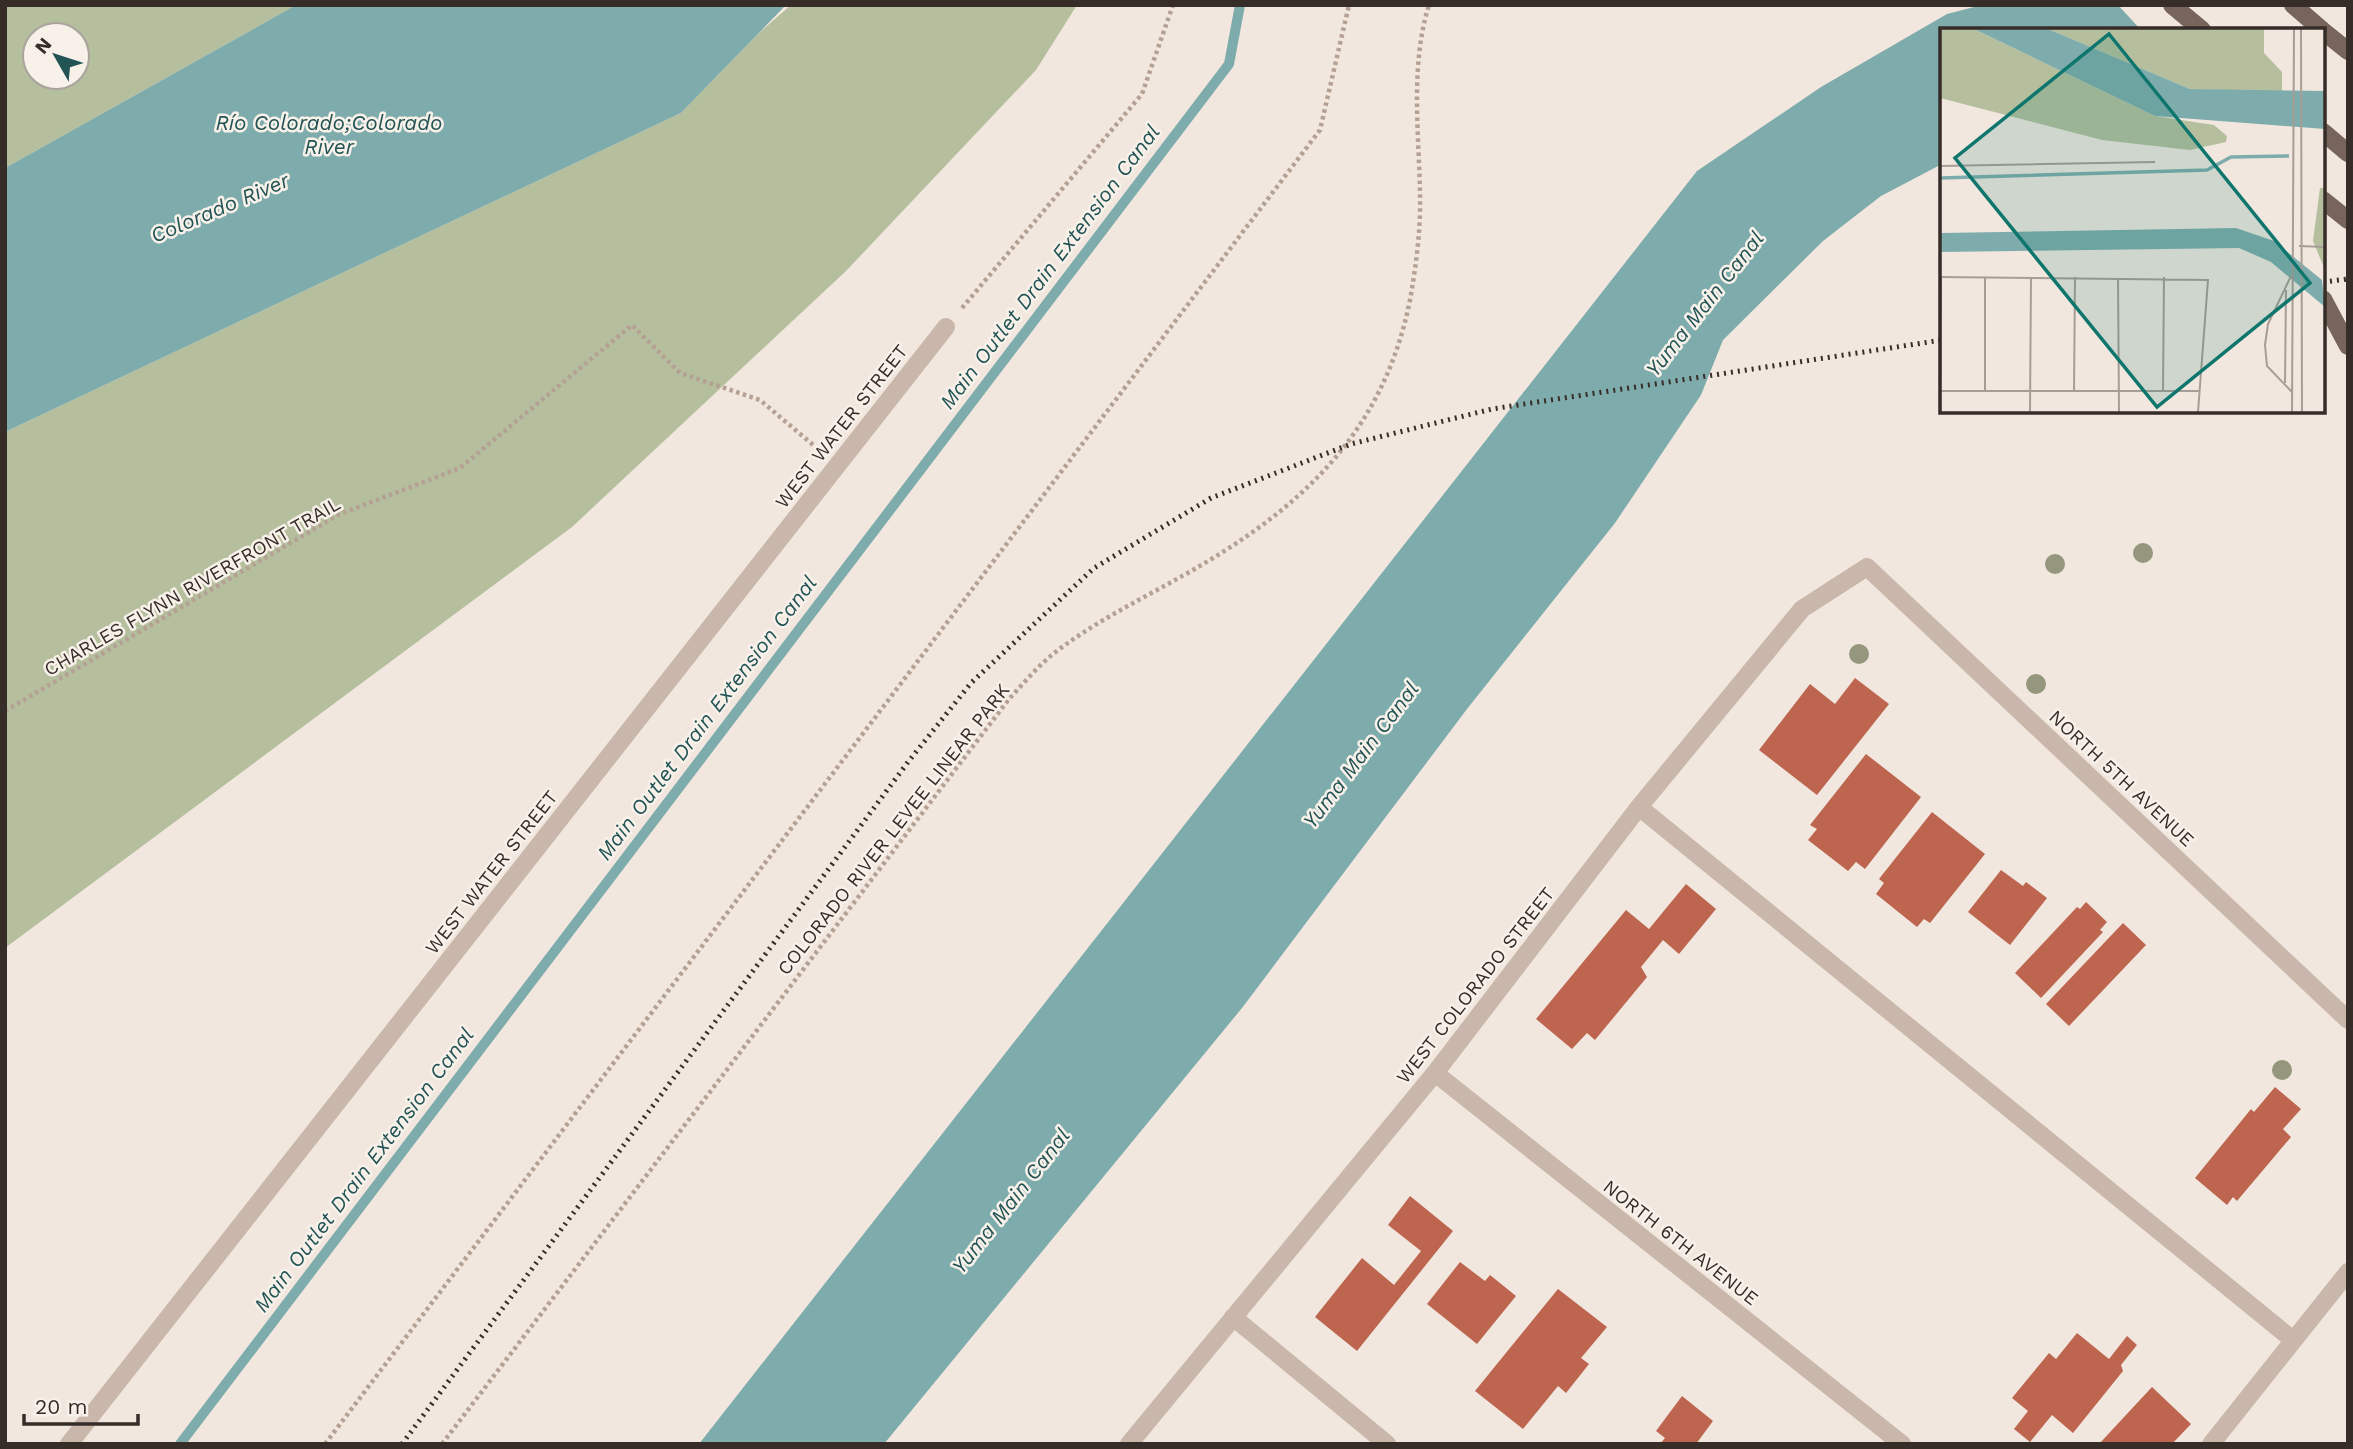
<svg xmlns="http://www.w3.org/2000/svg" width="2353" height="1449" font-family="'Work Sans',sans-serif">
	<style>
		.green { fill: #b5bf9e; fill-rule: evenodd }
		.water { fill: #7eacac }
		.pier { fill: #f1e7de }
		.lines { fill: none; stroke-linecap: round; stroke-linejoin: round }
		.stream { stroke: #7eacac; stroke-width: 10 }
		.building { fill: #bd654f }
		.path { stroke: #b4a194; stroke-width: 4.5; stroke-dasharray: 3.5 3.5; stroke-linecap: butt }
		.minor { stroke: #c8b7aa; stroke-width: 18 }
		.major { stroke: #77645b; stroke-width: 18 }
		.rail { stroke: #362d29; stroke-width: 5; stroke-dasharray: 2 5; stroke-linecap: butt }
		.tree { fill: #94967e }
		.labels { text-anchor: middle; stroke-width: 5; stroke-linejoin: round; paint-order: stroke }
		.street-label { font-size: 19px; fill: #362d29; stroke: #f8f1ea }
		.water-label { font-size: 21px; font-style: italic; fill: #225355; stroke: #f8f1ea }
		.inset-river { fill: none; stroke: #7eacac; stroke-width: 3.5 }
		.inset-road { fill: none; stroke: #a69d96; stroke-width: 2 }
		.view { fill: #0f766e; fill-opacity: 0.15; stroke: #0f766e; stroke-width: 3.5 }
		.inset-edge { fill: none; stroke: #362d29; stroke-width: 3.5 }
	</style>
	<rect width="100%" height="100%" fill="#f1e7de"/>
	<path class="green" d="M 5,5 L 296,5 L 5,168 ZM 35,35 L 77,35 L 77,77 L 35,77 Z
		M 791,5 L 1077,5 L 1036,70 L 846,271 L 572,527 L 5,948 L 5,432 L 681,113 L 761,31 Z"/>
	<path class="water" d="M 296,5 L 786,5 L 681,113 L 5,432 L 5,168 Z
		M 1982,5 L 2348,5 L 2323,30 L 1942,30 L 1942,164 L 1881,196 L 1823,241 L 1723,340 L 1701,395 L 1615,523 L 1467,709 L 1242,1008 L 884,1444 L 699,1444 L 1697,171 L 1821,87 L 1947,14 Z"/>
	<path class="pier" d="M 2118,5 L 2348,5 L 2348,78 L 2323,81 L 2323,30 L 2141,30 Z"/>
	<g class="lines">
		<path class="stream" d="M 180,1444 L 1229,64 L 1240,5"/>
	</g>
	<path class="building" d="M 1855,678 L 1889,704 L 1817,795 L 1759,750 L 1810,684 L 1835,704 Z
		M 1866,754 L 1921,797 L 1865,869 L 1856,862 L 1848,871 L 1808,840 L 1817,829 L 1810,825 Z
		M 1932,812 L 1985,854 L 1930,923 L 1924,919 L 1917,927 L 1876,894 L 1884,883 L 1879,879 Z
		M 2001,870 L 2023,886 L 2026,882 L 2047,898 L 2010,945 L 1968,912 Z
		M 1686,884 L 1716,909 L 1679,954 L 1663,940 L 1641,967 L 1647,977 L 1595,1040 L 1587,1033 L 1572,1049 L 1536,1019 L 1626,910 L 1649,929 Z
		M 2086,902 L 2107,922 L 2100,930 L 2103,932 L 2041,998 L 2015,973 L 2077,907 L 2080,909 Z
		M 2123,923 L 2146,945 L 2069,1026 L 2046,1004 Z
		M 2275,1087 L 2301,1109 L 2283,1129 L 2291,1137 L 2237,1201 L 2233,1197 L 2227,1205 L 2195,1178 L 2251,1109 L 2254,1112 Z
		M 1410,1196 L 1453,1231 L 1357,1351 L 1315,1317 L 1362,1258 L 1394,1285 L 1421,1251 L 1388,1225 Z
		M 1460,1262 L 1485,1281 L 1490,1275 L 1516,1296 L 1477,1344 L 1427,1304 Z
		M 1558,1289 L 1607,1327 L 1581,1358 L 1589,1364 L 1566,1393 L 1558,1386 L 1523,1429 L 1475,1391 Z
		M 2077,1333 L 2109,1359 L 2127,1336 L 2137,1345 L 2121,1365 L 2123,1371 L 2073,1433 L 2052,1415 L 2030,1442 L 2014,1429 L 2028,1411 L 2012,1398 L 2049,1353 L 2056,1359 Z
		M 2152,1387 L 2191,1424 L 2172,1444 L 2099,1444 Z
		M 1682,1396 L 1713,1421 L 1696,1444 L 1660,1444 L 1665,1438 L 1656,1431 Z"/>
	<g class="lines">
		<path class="path" d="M 962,308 L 1142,94 L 1173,5
			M 5,711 L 338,515 L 460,468 L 632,325 L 680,373 L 760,400 L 818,449
			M 325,1444 L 1320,130 L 1349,5
			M 442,1444 L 1009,699 C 1023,684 1037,667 1053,654 C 1094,622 1140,600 1184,575 C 1300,510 1383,434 1410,300 C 1416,266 1421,229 1420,194 C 1419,133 1410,65 1429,5"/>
		<path class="minor" d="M 1639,807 L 2293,1340
			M 1435,1073 L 1902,1444
			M 1233,1317 L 1387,1444
			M 69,1444 L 946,327
			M 1129,1444 L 1435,1073 L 1639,807 L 1802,609 L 1867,567 L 2348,1020
			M 2211,1444 L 2348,1272"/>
		<path class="major" d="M 2172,5 L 2202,30
			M 2293,5 L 2322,30
			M 2323,31 L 2348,51
			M 2323,132 L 2348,153
			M 2323,200 L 2348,220
			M 2323,299 L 2348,346"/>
		<path class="rail" d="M 2323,282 L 2348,279
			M 402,1444 L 908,762 L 971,683 L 1094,568 L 1211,498 L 1351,444 L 1492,409 L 1942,340"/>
	</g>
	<g class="tree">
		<circle cx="2143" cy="553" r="10"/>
		<circle cx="2055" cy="564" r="10"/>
		<circle cx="1859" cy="654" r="10"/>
		<circle cx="2036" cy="684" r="10"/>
		<circle cx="2282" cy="1070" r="10"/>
	</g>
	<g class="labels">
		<g class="street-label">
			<text transform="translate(841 426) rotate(-52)" y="7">WEST WATER STREET</text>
			<text transform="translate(192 586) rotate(-30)" y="7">CHARLES FLYNN RIVERFRONT TRAIL</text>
			<text transform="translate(2122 778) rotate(43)" y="7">NORTH 5TH AVENUE</text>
			<text transform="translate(893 829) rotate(-52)" y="7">COLORADO RIVER LEVEE LINEAR PARK</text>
			<text transform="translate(491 872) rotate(-52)" y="7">WEST WATER STREET</text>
			<text transform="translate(1475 985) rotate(-52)" y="7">WEST COLORADO STREET</text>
			<text transform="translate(1681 1242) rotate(38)" y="7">NORTH 6TH AVENUE</text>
		</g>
		<g class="water-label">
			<text x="329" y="130">Río Colorado;Colorado<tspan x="329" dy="24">River</tspan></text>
			<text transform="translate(220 208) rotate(-23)" y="7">Colorado River</text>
			<text transform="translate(1050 267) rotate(-53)" y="7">Main Outlet Drain Extension Canal</text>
			<text transform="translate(1705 304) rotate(-52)" y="7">Yuma Main Canal</text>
			<text transform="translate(707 718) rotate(-53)" y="7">Main Outlet Drain Extension Canal</text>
			<text transform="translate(1361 755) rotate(-53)" y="7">Yuma Main Canal</text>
			<text transform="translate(364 1170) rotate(-53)" y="7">Main Outlet Drain Extension Canal</text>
			<text transform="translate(1011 1201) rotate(-52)" y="7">Yuma Main Canal</text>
		</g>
	</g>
	<g transform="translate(1940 28)">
		<rect width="385" height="385" fill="#f1e7de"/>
		<path d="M 0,1 L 34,1 L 215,88 L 274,97 L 287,108 L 286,114 L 250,122 L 162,112 L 0,70 ZM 108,1 L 324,1 L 324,25 L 342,44 L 342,64 L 250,61 ZM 380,160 L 385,160 L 385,242 L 373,213 Z" fill="#b5bf9e"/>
		<path d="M 34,1 L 108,1 L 250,61 L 385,63 L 385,101 L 215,88 ZM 296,200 L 334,213 L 382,252 L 385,279 L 331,234 L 299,220 L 0,224 L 0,205 Z" fill="#7eacac"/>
		<path class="inset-river" d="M 0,150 L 267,142 L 291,129 L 349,128"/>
		<path class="inset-road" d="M 361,1 L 362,384M 0,138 L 215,134M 359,218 L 385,219M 351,248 L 328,296 L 325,317 L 327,338 L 352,364M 0,249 L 268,252 L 258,384M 178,250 L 179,384M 345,355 L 346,262M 0,363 L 260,363M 45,363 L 45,249M 223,363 L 224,249M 134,364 L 135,249M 0,384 L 1,249M 90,384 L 91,249M 352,384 L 354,1"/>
		<path class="view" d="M 169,6 L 370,255 L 217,379 L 15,130 Z"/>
		<rect width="385" height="385" class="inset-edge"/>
	</g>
	<rect width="2353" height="1449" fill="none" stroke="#362d29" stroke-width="14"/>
	<g transform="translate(56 56) rotate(309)"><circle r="33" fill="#f8f1ea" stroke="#aaa39d" stroke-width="2"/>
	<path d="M0-5L12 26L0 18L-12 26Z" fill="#225355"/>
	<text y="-10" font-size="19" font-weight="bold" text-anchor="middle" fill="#362d29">N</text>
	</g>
	<path d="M24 1414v10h114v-10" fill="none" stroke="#362d29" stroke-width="3.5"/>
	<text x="35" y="1414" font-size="21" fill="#362d29" stroke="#f8f1ea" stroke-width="5" paint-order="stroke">20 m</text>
</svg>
